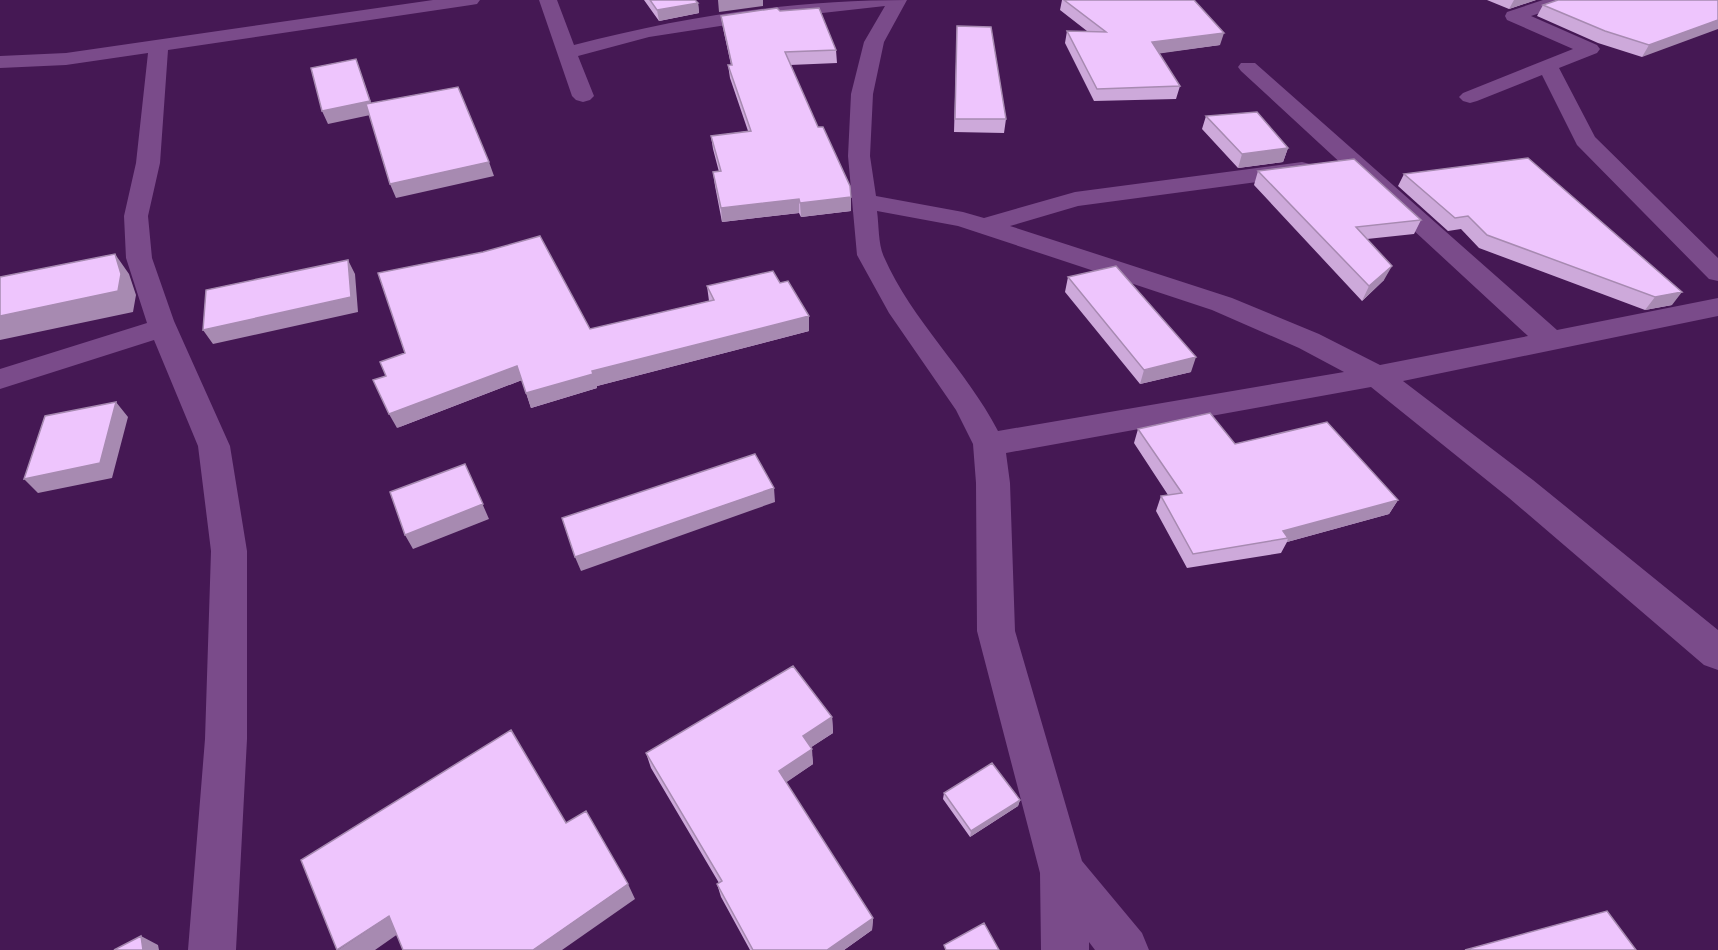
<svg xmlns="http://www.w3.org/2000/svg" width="1718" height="950" font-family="'Open Sans',sans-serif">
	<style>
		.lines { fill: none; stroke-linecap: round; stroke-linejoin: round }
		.minor { fill: #7a4b8a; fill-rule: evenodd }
		.wall { fill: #cda9da }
		.shaded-wall { fill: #a78ab1 }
		.building { fill: #eec5fd; stroke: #a78ab1; stroke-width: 1.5 }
	</style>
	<rect width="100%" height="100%" fill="#451854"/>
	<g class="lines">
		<path class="minor" d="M 433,0 L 480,0 L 477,4 L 471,5 L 168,50 L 160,163 L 148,216 L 152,258 L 174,321 L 230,446 L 247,551 L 247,739 L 236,950 L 188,950 L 205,739 L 211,551 L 198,446 L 154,340 L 0,389 L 0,369 L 147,323 L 126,258 L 124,216 L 136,163 L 148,53 L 66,65 L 0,68 L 0,56 L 66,53 Z
			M 539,0 L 557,0 L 574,45 C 684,16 793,0 907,0 L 884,42 L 873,94 L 870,156 L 876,196 L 963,212 L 984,218 L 1075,192 L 1302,162 L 1310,164 L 1314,169 L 1310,174 L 1302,176 L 1078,206 L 1010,226 L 1232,298 L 1319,334 L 1380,365 L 1528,336 L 1241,71 L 1238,67 L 1241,63 L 1255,63 L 1557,330 L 1718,298 L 1718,316 L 1403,381 L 1533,480 L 1718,630 L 1718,670 L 1704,665 L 1509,498 L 1371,387 L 1006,453 L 1010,483 L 1015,631 L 1082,861 L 1142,933 L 1149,950 L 1095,950 L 1089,942 L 1089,950 L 1041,950 L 1040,873 L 977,631 L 976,483 L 973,444 L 956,410 L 889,313 L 857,255 L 848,156 L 851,94 L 864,42 L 885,6 L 759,20 L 649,37 L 578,56 L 594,96 L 590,100 L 583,102 L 576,100 L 572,96 ZM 877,211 L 958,226 L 1212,310 L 1299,348 L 1344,372 L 998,431 C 966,369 912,321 884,257 C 878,244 879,225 877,211 Z
			M 1543,0 L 1570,0 L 1567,4 L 1531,16 L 1597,45 L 1600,49 L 1597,53 L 1559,68 L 1595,137 L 1718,258 L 1718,281 L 1709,279 L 1577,145 L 1542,75 L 1477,101 L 1470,103 L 1463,101 L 1459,97 L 1463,93 L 1573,49 L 1507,20 L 1505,16 L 1507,12 Z"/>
	</g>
	<path class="wall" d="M 644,0 L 695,0 L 698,3 L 699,13 L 659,21 Z
		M 1062,0 L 1194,0 L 1220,45 L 1159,53 L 1180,86 L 1176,99 L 1094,101 L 1065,43 L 1067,31 L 1087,31 L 1060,10 Z
		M 1487,0 L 1536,0 L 1509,9 Z
		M 1718,0 L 1642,57 L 1598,43 L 1537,16 L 1543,5 Z
		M 780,11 L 836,50 L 837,63 L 790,65 L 818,127 L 851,197 L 851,211 L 801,217 L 799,213 L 722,222 L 715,186 L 713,172 L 719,172 L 713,149 L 711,136 L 748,131 L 730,78 L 728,65 L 731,65 L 723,28 L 721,16 Z
		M 957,26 L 1006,119 L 1004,133 L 954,132 Z
		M 1206,116 L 1288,148 L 1283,162 L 1238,168 L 1202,129 Z
		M 1258,171 L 1421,220 L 1414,234 L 1367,239 L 1384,280 L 1362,301 L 1254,185 Z
		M 1404,174 L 1672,305 L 1645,310 L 1479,248 L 1461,229 L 1448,231 L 1398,186 Z
		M 1068,277 L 1191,372 L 1140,384 L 1065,292 Z
		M 780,283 L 809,316 L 809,331 L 597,386 L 597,388 L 531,408 L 522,380 L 397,428 L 590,329 L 709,301 L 707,286 Z
		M 1138,429 L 1235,444 L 1398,500 L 1389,514 L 1287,542 L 1281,553 L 1187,568 L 1156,511 L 1161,496 L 1168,495 L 1134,443 Z
		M 832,717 L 833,733 L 811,747 L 813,764 L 786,782 L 873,918 L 872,930 L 844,950 L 750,950 L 721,897 L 717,884 L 719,883 L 651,768 L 646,753 Z
		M 944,793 L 1020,800 L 1018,806 L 970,837 L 943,799 Z"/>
	<path class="shaded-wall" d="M 718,0 L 763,0 L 763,6 L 719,12 Z
		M 1514,0 L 1536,0 L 1509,9 Z
		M 698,3 L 699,13 L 659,21 L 657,10 Z
		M 1718,20 L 1718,29 L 1642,57 L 1649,45 Z
		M 1224,33 L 1220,45 L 1149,55 L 1152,42 Z
		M 356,59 L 375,114 L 328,124 L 322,111 Z
		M 1288,148 L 1283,162 L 1238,168 L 1242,154 Z
		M 489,162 L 494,176 L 396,198 L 390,184 Z
		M 851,197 L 851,211 L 801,217 L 800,203 Z
		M 799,199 L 799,213 L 722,222 L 721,208 Z
		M 115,254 L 129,274 L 136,295 L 133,312 L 0,340 L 0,316 Z
		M 348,260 L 355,274 L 358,312 L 213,344 L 203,330 Z
		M 1392,266 L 1384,280 L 1362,301 L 1369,286 Z
		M 1682,292 L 1672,305 L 1645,310 L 1655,297 Z
		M 809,316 L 809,331 L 597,386 L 597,388 L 531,408 L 526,393 L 592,371 Z
		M 1196,357 L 1191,372 L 1140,384 L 1144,370 Z
		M 517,366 L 522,380 L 397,428 L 389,414 Z
		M 116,402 L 128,417 L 112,478 L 38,493 L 24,479 Z
		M 465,464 L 489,519 L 413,549 L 405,535 Z
		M 774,488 L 775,502 L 581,571 L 575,557 Z
		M 1398,500 L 1389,514 L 1287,542 L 1288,538 L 1283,531 Z
		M 832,717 L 833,733 L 804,752 L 803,736 Z
		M 812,749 L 813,764 L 781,786 L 779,771 Z
		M 1020,800 L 1018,806 L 970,837 L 971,831 Z
		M 628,884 L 635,899 L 562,950 L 533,950 Z
		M 389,916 L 405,929 L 375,950 L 338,950 Z
		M 873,918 L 872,930 L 844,950 L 827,950 Z
		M 141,936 L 158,945 L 159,950 L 143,950 Z"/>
	<path class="building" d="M 650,0 L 695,0 L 698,3 L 657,10 Z
		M 1064,0 L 1194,0 L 1224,33 L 1152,42 L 1180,86 L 1097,89 L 1067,31 L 1106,32 Z
		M 1558,0 L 1718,0 L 1718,20 L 1649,45 L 1605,31 L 1543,5 Z
		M 777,8 L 780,11 L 819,8 L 836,50 L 785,52 L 818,127 L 823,127 L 850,186 L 851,197 L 800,203 L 799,199 L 721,208 L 713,172 L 721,171 L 711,136 L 751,131 L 728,65 L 732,65 L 721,16 Z
		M 957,26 L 991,27 L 1006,119 L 955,119 Z
		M 356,59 L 370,101 L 322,111 L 311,68 Z
		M 458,87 L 489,162 L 390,184 L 366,104 Z
		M 1257,112 L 1288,148 L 1242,154 L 1206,116 Z
		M 1528,158 L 1682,292 L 1655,297 L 1487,235 L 1468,216 L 1455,218 L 1404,174 Z
		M 1354,159 L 1421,220 L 1356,227 L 1392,266 L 1369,286 L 1258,171 Z
		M 540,236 L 590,329 L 714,300 L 707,286 L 773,271 L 780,283 L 788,281 L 809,316 L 592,371 L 593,374 L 526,393 L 517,366 L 389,414 L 373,380 L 386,376 L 380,362 L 405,353 L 378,273 L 483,252 Z
		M 115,254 L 121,274 L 118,291 L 0,316 L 0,277 Z
		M 348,260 L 351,297 L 203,330 L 206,290 Z
		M 1116,266 L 1196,357 L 1144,370 L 1068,277 Z
		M 116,402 L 100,463 L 24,479 L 45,416 Z
		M 1210,413 L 1235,444 L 1327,422 L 1398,500 L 1283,531 L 1288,538 L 1193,554 L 1161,496 L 1182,493 L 1138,429 Z
		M 755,454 L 774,488 L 575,557 L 562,518 Z
		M 465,464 L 483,504 L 405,535 L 390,492 Z
		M 793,666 L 832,717 L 803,736 L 812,749 L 779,771 L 873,918 L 827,950 L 753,950 L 717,884 L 722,881 L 646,753 Z
		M 511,730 L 566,823 L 586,811 L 628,884 L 533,950 L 403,950 L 389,916 L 337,950 L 301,860 Z
		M 992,763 L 1020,800 L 971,831 L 944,793 Z
		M 1607,911 L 1636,950 L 1465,950 Z
		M 984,923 L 999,950 L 946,950 L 944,945 Z
		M 141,936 L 143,950 L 114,950 Z"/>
</svg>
